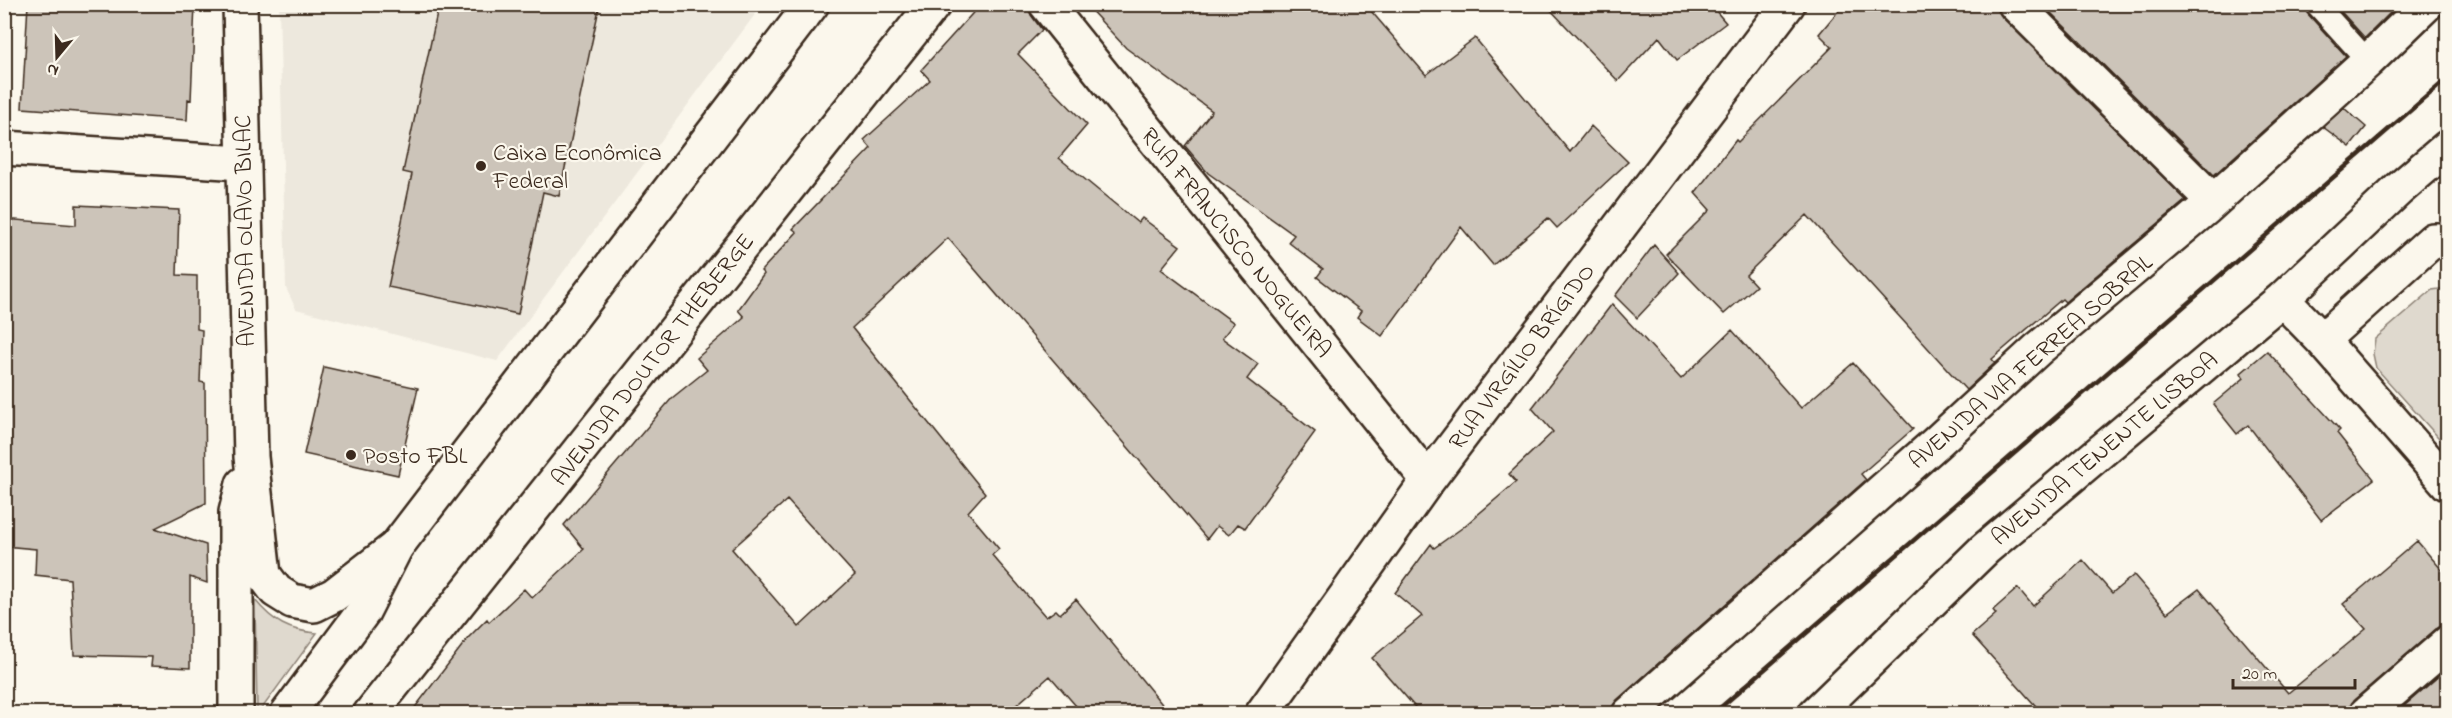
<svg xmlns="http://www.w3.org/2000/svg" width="2452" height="718" font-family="'Indie Flower',sans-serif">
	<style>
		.built { fill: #ede8dd }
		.green { fill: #dfd9ce; stroke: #8d8276; stroke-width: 1.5 }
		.building { fill: #ccc4b9; stroke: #3b2a1e; stroke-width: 1.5; fill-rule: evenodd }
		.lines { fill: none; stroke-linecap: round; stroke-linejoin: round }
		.lane-casing { stroke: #3b2a1e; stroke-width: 26 }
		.street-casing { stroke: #3b2a1e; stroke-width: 38 }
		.secondary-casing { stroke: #3b2a1e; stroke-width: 38 }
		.primary-casing { stroke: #3b2a1e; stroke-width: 38 }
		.lane { stroke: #fbf7ec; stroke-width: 21 }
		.street { stroke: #fbf7ec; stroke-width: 33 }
		.secondary { stroke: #fbf7ec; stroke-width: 33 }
		.primary { stroke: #fbf7ec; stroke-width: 33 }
		.rail { stroke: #3b2a1e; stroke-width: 4.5 }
		.poi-dot { fill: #3b2a1e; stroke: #fbf7ec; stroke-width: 2 }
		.labels { text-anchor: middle; stroke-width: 4.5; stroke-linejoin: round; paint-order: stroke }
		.poi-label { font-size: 24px; fill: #3b2a1e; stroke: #fbf7ec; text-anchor: start }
		.street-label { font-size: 24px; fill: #3b2a1e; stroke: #fbf7ec }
	</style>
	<rect width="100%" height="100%" fill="#fbf7ec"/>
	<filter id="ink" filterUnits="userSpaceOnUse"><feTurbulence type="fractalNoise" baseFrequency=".0167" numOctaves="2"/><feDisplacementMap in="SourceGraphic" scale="12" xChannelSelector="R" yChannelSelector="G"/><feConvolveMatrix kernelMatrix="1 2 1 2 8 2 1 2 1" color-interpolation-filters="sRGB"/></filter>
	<g filter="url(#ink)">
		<path class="built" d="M 279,5 L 762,5 L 497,361 L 296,309 L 286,288 Z"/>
		<path class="green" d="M 2447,288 L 2448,289 L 2447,447 L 2376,368 L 2373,354 L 2375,339 L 2432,290 Z
			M 255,600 C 273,622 289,631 317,633 L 263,707 L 257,711 Z"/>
		<path class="building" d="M 28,4 L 195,4 L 191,100 L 188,99 L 187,120 L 22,108 Z
			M 439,4 L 600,4 L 559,196 L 543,192 L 518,314 L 388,287 L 412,174 L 403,172 Z
			M 981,4 L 1028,4 L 1031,15 L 1042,30 L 1018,54 L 1087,125 L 1059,158 L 1138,223 L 1142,218 L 1180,246 L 1161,269 L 1234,323 L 1222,338 L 1258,364 L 1247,379 L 1315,432 L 1245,528 L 1238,524 L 1229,535 L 1217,526 L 1207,539 L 948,238 L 852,328 L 985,493 L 968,512 L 999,549 L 992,555 L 1046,617 L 1056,610 L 1060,614 L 1076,599 L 1170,714 L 1083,714 L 1050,676 L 1006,714 L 410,714 L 468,638 L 487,619 L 489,622 L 524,589 L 532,598 L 584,549 L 564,525 L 672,398 L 707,370 L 697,358 L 744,317 L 738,310 L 764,274 L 761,271 L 797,232 L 793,229 L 871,148 L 864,140 L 930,80 L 921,70 ZM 787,500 L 855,575 L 799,627 L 732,549 Z
			M 1085,4 L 1365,4 L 1426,75 L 1475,38 L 1570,152 L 1591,126 L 1628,162 L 1557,228 L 1548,218 L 1493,265 L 1461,227 L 1382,336 L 1357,317 L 1361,311 L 1317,277 L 1323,269 L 1288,242 L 1294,235 L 1208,173 L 1185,146 L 1212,111 L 1126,48 Z
			M 1545,4 L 1710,4 L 1726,23 L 1677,60 L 1659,37 L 1618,81 Z
			M 1844,4 L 1997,4 L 2002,17 L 2186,200 L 2065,302 L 2062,299 L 1992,359 L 1995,363 L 1966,390 L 1807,215 L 1746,275 L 1756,286 L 1724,314 L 1666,254 L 1710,210 L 1695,193 L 1736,140 L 1738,142 L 1832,47 L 1819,34 Z
			M 2042,4 L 2304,4 L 2307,13 L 2346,56 L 2214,175 Z
			M 2334,4 L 2399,4 L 2365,38 Z
			M 2344,108 L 2366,127 L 2350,147 L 2323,127 Z
			M 76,205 L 179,210 L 177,275 L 197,276 L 197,329 L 202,330 L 200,382 L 205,383 L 206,503 L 155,528 L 206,545 L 207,583 L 190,577 L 190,668 L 151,666 L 152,657 L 74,655 L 70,579 L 35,575 L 36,549 L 4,546 L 4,219 L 76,225 Z
			M 1654,245 L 1679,273 L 1637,318 L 1615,296 Z
			M 1612,304 L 1681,379 L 1732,330 L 1801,408 L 1853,363 L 1913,429 L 1861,474 L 1866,480 L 1617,700 L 1607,714 L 1421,714 L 1372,658 L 1422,616 L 1395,593 L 1431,544 L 1434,548 L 1462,528 L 1516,482 L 1509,474 L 1553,432 L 1532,408 Z
			M 2267,351 L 2340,430 L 2337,433 L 2374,479 L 2321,520 L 2248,425 L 2237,434 L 2213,404 L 2244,378 L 2241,373 Z
			M 324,367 L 418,388 L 398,475 L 304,454 Z
			M 2417,541 L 2448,577 L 2448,625 L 2436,629 L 2354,700 L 2348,714 L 2043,714 L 1972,635 L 1996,614 L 1993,610 L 2018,588 L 2033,606 L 2083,560 L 2112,593 L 2134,575 L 2167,613 L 2199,589 L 2288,693 L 2366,629 L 2343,604 Z
			M 2448,668 L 2448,714 L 2395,714 Z"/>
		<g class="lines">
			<g class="lane-casing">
				<path id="lane" d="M 2316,4 L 2368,61"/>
			</g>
			<g class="street-casing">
				<path id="street" d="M 1046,4 L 1428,480
					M 2015,4 L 2213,201
					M 4,148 L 242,163
					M 2282,299 L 2322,340 L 2448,484
					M 2322,340 L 2433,240 L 2448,240
					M 1262,714 L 1428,480 L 1788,4
					M 1629,714 L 1936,443 L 2038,349 L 2206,208 L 2368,61 L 2427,4
					M 1815,714 L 1985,549 L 2282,299 L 2399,189 L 2448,147
					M 2366,714 L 2448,643"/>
			</g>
			<g class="secondary-casing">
				<path id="secondary" d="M 240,4 L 251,457 L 264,575 L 276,591 L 292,601 L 314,605 L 334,595 L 396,547
					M 236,714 L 236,512 L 243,484"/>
			</g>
			<g class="primary-casing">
				<path id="primary" d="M 287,714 L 363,612 L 396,547 L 812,4
					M 370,714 L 934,4"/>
			</g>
			<use href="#lane" class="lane"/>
			<use href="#street" class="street"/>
			<use href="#secondary" class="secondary"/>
			<use href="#primary" class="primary"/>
			<path class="rail" d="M 1713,714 L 2448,78"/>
		</g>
	</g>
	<g class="poi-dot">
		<circle cx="481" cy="166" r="6"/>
		<circle cx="351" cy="455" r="6"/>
	</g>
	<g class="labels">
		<g class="poi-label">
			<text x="493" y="160">Caixa Econômica<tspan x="493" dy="28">Federal</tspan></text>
			<text x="363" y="463">Posto FBL</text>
		</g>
		<g class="street-label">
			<text transform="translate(244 231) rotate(-91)" y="8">AVENIDA OLAVO BILAC</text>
			<text transform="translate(1237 242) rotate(51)" y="8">RUA FRANCISCO NOGUEIRA</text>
			<text transform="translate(1521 356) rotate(-53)" y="8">RUA VIRGÍLIO BRÍGIDO</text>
			<text transform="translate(652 359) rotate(-52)" y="8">AVENIDA DOUTOR THEBERGE</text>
			<text transform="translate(2030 361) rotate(-41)" y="8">AVENIDA VIA FERREA SOBRAL</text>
			<text transform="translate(2104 448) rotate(-40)" y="8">AVENIDA TENENTE LISBOA</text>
		</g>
	</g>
	<rect width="2452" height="718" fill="none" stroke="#fbf7ec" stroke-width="24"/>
	<rect x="12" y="12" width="2428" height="694" fill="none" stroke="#3b2a1e" stroke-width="2" filter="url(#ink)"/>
	<g transform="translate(57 57) rotate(199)" stroke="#fbf7ec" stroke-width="4.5" paint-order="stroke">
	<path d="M0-4.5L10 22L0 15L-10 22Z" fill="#3b2a1e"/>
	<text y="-9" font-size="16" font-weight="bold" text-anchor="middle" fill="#3b2a1e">N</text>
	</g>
	<path d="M2233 679v9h122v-9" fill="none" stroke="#3b2a1e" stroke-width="3"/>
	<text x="2242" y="679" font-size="18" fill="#3b2a1e" stroke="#fbf7ec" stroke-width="4.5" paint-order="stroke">20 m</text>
</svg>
